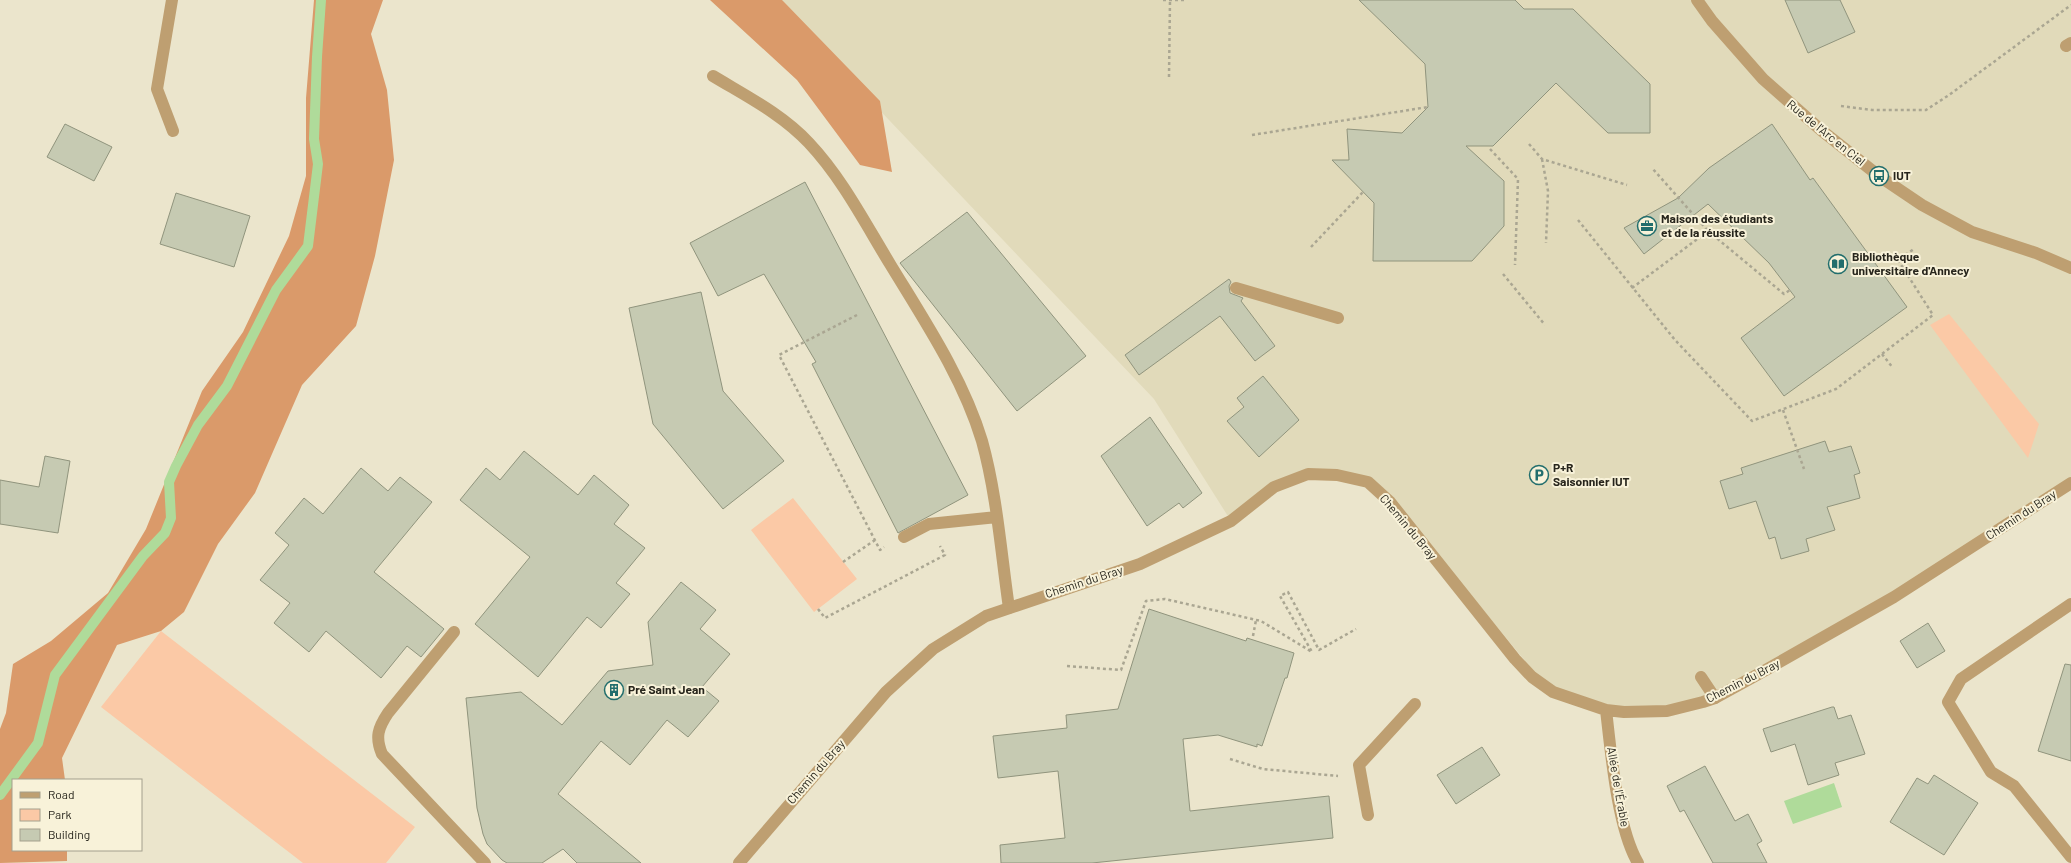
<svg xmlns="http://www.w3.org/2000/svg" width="2071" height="863" font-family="Barlow,sans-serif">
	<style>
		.built { fill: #e1daba }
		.green { fill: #fbc9a6 }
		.forest { fill: #da9a6a }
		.water { fill: #afdb9a }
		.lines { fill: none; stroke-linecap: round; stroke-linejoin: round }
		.stream { stroke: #afdb9a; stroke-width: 10 }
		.building { fill: #c6cab2; stroke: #90947d }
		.path { stroke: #aaa692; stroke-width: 2.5; stroke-dasharray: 3 3; stroke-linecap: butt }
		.service { stroke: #be9f71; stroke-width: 12 }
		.minor { stroke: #be9f71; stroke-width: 12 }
		.labels { text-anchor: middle; stroke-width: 4; stroke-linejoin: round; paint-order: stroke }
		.street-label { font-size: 12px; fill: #27251c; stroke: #f8f2d9 }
		.poi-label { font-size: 12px; font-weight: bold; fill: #27251c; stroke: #f8f2d9; text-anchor: start }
	</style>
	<rect width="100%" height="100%" fill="#ebe5cc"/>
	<path class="built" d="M 775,0 L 2071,0 L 2071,485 L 1702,705 L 1620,711 L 1549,690 L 1470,594 L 1368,482 L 1308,474 L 1274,487 L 1231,521 L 1154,399 Z"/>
	<path class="green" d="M 1949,314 L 2039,424 L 2028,458 L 1930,325 Z
		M 793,498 L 857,579 L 814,612 L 751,530 Z
		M 161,631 L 415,827 L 386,863 L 303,863 L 101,707 Z"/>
	<path class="forest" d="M 314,0 L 383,0 L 371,34 L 387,90 L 394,160 L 375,256 L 356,326 L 302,385 L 255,493 L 218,544 L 184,612 L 161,631 L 117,645 L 62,758 L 65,780 L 13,780 L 13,850 L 67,850 L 67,861 L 0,863 L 0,729 L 6,713 L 13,664 L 51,641 L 108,593 L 146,529 L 202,391 L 243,332 L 289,236 L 306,176 L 306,98 Z
		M 710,0 L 782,0 L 784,2 L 880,101 L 892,172 L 860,165 L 797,80 Z"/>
	<path class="water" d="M 1834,783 L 1842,807 L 1793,824 L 1784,801 Z"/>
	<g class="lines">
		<path class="stream" d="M 0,795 L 38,743 L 55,675 L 143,556 L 165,533 L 171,518 L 169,482 L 176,466 L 198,425 L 227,386 L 276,290 L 308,246 L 318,164 L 314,139 L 317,57 L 321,0"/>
	</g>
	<path class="building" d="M 1359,0 L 1515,0 L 1524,9 L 1573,9 L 1650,84 L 1650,133 L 1608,133 L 1556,83 L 1493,146 L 1466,146 L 1504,181 L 1504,226 L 1472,261 L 1373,261 L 1374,203 L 1332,160 L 1349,160 L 1347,129 L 1402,133 L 1428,107 L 1425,64 Z
		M 1785,0 L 1840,0 L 1855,32 L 1808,53 Z
		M 65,124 L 112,147 L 94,181 L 47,157 Z
		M 1772,124 L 1810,180 L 1813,178 L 1907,307 L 1784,396 L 1741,338 L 1795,297 L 1769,263 L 1708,204 L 1644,254 L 1624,228 L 1678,198 L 1709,168 Z
		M 805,182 L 968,495 L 898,533 L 812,364 L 816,362 L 764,274 L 718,296 L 690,243 Z
		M 176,193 L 250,216 L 234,267 L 160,244 Z
		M 967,212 L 1086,356 L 1017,411 L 900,263 Z
		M 1229,279 L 1231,282 L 1229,286 L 1230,293 L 1243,298 L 1241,301 L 1275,346 L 1255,361 L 1220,316 L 1139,375 L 1125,355 Z
		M 701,292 L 723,391 L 784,461 L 723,509 L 653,424 L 629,308 Z
		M 1263,376 L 1299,420 L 1259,457 L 1227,421 L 1244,407 L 1237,398 Z
		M 1150,417 L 1202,493 L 1183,508 L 1179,503 L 1147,526 L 1101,456 Z
		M 1825,441 L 1829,452 L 1851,446 L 1860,473 L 1854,475 L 1860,498 L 1827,507 L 1835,530 L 1806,539 L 1809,551 L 1781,559 L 1775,537 L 1769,539 L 1756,501 L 1729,509 L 1720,481 L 1743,474 L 1741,468 Z
		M 524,451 L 578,495 L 594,475 L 629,505 L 614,524 L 645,548 L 616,583 L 630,594 L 601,628 L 587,617 L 538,677 L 475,624 L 530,557 L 460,500 L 486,468 L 500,480 Z
		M 45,456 L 70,461 L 58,533 L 0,524 L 0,480 L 39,487 Z
		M 361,468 L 388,491 L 400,477 L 432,502 L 374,572 L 444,629 L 421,657 L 407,646 L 381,678 L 326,631 L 309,652 L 274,623 L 290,603 L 260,580 L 289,545 L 275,533 L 304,498 L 323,514 Z
		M 681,582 L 716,610 L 700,629 L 730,654 L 702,687 L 719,701 L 688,737 L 667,720 L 630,765 L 601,741 L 558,794 L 641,863 L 577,863 L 563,849 L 542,863 L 507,863 L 502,860 L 487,844 L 483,834 L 477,808 L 466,698 L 521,692 L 562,725 L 608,671 L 653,665 L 648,622 Z
		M 1149,609 L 1246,641 L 1247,638 L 1294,653 L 1287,678 L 1285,678 L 1262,746 L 1257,744 L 1257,747 L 1218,735 L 1183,739 L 1190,811 L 1329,796 L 1333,838 L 1092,863 L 1001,863 L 1000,845 L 1065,838 L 1058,771 L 998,778 L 993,736 L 1067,728 L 1066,715 L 1118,709 Z
		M 1928,623 L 1945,651 L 1917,668 L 1900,641 Z
		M 2065,664 L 2071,665 L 2071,761 L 2038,751 Z
		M 1832,707 L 1834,707 L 1838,719 L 1851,715 L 1865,754 L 1835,763 L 1839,775 L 1808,785 L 1795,744 L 1771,752 L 1763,729 Z
		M 1482,747 L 1500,775 L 1456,804 L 1437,775 Z
		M 1705,766 L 1735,821 L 1748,814 L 1762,841 L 1757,844 L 1767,863 L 1713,863 L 1684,810 L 1680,812 L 1667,786 Z
		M 1934,775 L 1978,803 L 1944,855 L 1890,822 L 1917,778 L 1928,784 Z"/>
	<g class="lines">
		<path class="path" d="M 1163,0 L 1184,0
			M 1169,77 L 1170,0
			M 1841,106 L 1872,110 L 1926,110 L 1949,95 L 2071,5
			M 1252,135 L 1428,107
			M 1529,144 L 1542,159 L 1627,185
			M 1490,149 L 1518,179 L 1515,265
			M 1542,159 L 1548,191 L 1546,243
			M 1578,220 L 1675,340 L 1752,421 L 1836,389 L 1933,315 L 1898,260 L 1914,249
			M 1708,231 L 1784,294 L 1790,290
			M 1311,247 L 1363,192
			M 1503,274 L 1545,325
			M 1632,288 L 1708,231 L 1652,168
			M 857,315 L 779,355 L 880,550 L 884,547
			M 1882,354 L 1893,368
			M 1783,410 L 1804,469
			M 843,562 L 875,540
			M 818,609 L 825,618 L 945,555 L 940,546
			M 1253,636 L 1256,620
			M 1067,666 L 1121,670 L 1146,601 L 1165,599 L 1261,621 L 1312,652 L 1280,596 L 1288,592 L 1319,650 L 1356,629
			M 1230,759 L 1263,769 L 1338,776"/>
		<path class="service" d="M 2066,46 L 2071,43
			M 713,76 C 746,96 782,114 809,143 C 842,178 865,223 890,264 C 924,320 963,378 982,441 C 997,495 1001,553 1009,608
			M 1236,288 L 1338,318
			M 904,537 L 929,524 L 997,517
			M 454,632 L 388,713 C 378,728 375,737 382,754 L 485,863
			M 1701,677 L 1715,698
			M 1368,815 L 1359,765 L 1415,704
			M 2071,857 L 2014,786 L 1991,772 L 1948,702 L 1961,679 L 2071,604"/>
		<path class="minor" d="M 172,0 L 157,89 L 173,131
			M 1697,0 L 1712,21 L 1763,79 L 1821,130 L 1879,176 L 1922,205 L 1972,232 L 2036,253 L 2071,268
			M 1606,710 C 1611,752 1617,827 1638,863
			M 739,863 L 886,692 L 933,649 L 986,616 L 1140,564 L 1231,521 L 1274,487 L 1308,474 L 1337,475 L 1368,482 L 1390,502 L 1515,659 L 1532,677 L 1553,692 L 1606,710 L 1624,712 L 1667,711 L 1703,702 L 1715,698 L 1755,676 L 1894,597 L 2071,483"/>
	</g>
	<defs>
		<g id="bus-ring" transform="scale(1)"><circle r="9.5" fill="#f8f2d9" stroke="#226e6d" stroke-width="1.5"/><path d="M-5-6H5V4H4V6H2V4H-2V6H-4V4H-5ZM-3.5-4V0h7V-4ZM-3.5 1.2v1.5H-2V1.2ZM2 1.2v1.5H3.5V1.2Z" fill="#226e6d"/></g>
		<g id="office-ring" transform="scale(1)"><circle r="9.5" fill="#f8f2d9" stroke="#226e6d" stroke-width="1.5"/><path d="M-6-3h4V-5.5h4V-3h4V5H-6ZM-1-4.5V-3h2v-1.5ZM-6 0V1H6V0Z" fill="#226e6d"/></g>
		<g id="library-ring" transform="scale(1)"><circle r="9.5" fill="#f8f2d9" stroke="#226e6d" stroke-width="1.5"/><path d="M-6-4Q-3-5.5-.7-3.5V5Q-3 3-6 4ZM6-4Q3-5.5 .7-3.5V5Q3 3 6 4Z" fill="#226e6d"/></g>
		<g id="parking-ring" transform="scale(1)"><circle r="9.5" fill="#f8f2d9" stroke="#226e6d" stroke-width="1.5"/><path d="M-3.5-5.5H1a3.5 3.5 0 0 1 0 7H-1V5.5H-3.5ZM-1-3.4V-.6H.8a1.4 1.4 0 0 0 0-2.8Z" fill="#226e6d"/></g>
		<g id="building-ring" transform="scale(1)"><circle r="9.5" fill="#f8f2d9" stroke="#226e6d" stroke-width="1.5"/><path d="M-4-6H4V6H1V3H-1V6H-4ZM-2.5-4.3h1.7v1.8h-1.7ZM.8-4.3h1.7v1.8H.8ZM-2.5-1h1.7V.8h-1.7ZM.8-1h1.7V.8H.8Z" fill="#226e6d"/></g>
	</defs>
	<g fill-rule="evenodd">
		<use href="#bus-ring" x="1879" y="176"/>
		<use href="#office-ring" x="1647" y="226"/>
		<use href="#library-ring" x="1838" y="264"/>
		<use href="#parking-ring" x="1539" y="475"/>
		<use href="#building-ring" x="614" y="690"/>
	</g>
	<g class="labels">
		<g class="street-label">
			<text transform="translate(1826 133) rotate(39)" y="4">Rue de l'Arc en Ciel</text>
			<text transform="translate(2021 515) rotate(-33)" y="4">Chemin du Bray</text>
			<text transform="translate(1408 527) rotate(50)" y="4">Chemin du Bray</text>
			<text transform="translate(1084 582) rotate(-18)" y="4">Chemin du Bray</text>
			<text transform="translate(1743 681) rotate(-27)" y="4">Chemin du Bray</text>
			<text transform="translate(816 772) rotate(-49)" y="4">Chemin du Bray</text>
			<text transform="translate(1618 787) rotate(80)" y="4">Allée de l'Érable</text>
		</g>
		<g class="poi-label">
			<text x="1893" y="180">IUT</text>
			<text x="1661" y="223">Maison des étudiants<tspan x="1661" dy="14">et de la réussite</tspan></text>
			<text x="1852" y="261">Bibliothèque<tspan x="1852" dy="14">universitaire d'Annecy</tspan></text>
			<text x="1553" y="472">P+R<tspan x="1553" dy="14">Saisonnier IUT</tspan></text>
			<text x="628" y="694">Pré Saint Jean</text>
		</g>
	</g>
	<rect x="12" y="779" width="130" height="72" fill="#f8f2d9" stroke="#a4a08d"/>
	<rect x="20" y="792" width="20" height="6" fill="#be9f71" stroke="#a4a08d"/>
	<text x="48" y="799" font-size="12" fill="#27251c">Road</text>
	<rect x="20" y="809" width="20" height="12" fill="#fbc9a6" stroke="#a4a08d"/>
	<text x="48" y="819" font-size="12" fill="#27251c">Park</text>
	<rect x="20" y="829" width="20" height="12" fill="#c6cab2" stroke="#a4a08d"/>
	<text x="48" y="839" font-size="12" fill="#27251c">Building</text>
</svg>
